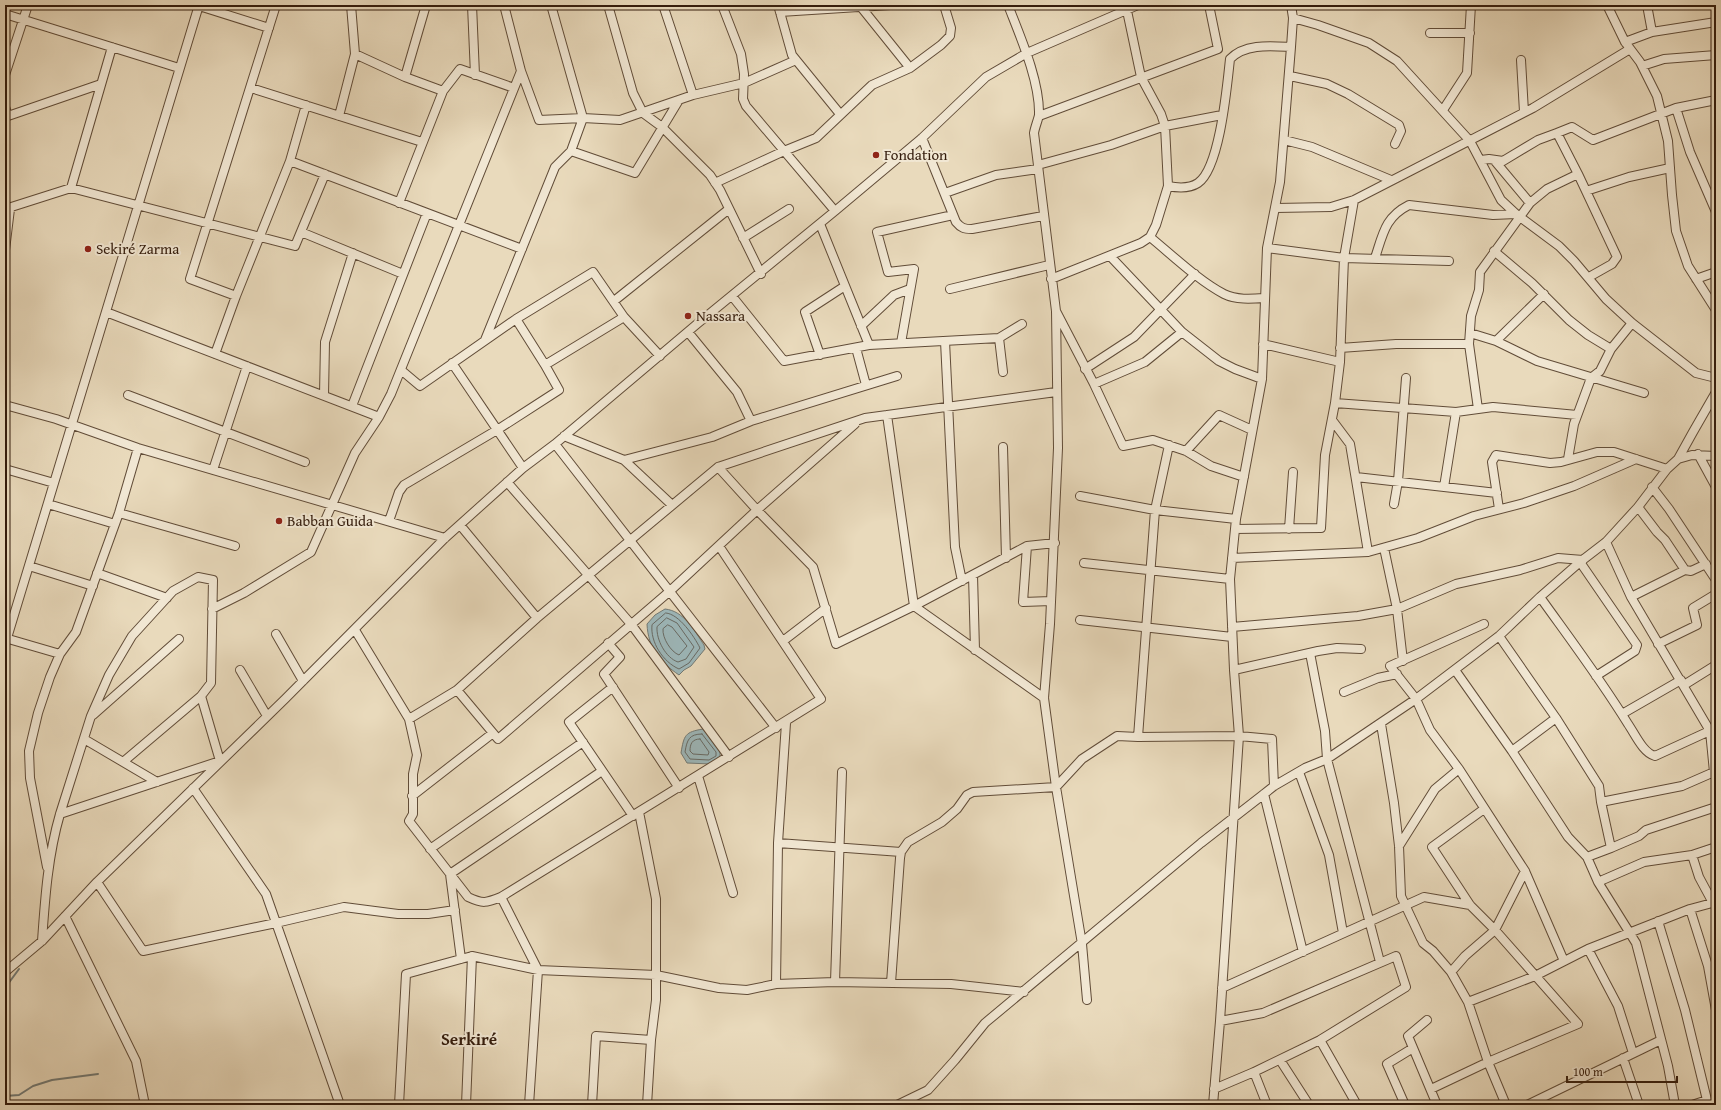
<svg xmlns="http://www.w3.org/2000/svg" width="1721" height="1110" font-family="'Gentium Book Plus',serif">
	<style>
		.water { fill: #9db8bb; stroke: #737a75 }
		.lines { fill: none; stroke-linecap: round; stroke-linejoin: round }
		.shore { stroke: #686a64; stroke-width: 1 }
		.stream { stroke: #737a75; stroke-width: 2 }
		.minor-casing { stroke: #614c38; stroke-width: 10 }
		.minor { stroke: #f1e7d3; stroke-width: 8 }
		.poi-dot { fill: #8f2418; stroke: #f1e7d3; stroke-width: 1.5 }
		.labels { text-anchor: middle; stroke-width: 4; stroke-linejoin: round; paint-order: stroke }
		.poi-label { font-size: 15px; fill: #341c0c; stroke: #f1e7d3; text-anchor: start }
		.quarter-label { font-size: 17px; font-weight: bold; fill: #341c0c; stroke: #f1e7d3 }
	</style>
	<rect width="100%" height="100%" fill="#e9dabc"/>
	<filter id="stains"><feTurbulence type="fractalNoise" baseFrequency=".005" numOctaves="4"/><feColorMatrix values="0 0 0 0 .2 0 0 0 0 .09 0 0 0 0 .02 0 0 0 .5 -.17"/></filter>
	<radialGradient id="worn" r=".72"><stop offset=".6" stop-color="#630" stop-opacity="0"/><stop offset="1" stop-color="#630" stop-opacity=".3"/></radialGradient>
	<path class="water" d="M 665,609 C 684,611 694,630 704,645 L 705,649 L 691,666 L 684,670 L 679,675 C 660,662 648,648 647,624 L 655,615 Z
		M 703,729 L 720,751 L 720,758 L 711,764 L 687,763 L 681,753 C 684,735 685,732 703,729 Z"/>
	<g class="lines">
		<path class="shore" d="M 666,613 C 679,614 694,636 700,648 L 689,663 L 679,669 C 663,662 650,642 652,625 Z
			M 667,618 L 677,623 L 694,647 L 686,659 L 678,662 C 666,658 656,640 657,627 Z
			M 668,625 L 672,627 L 687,646 L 679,655 C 671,652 662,638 663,629 Z
			M 702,734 L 716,752 L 716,756 L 709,760 L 690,759 L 685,752 C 687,740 689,734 702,734 Z
			M 700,739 L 709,752 L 708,755 L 693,754 L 690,751 C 690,744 692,739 700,739 Z"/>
		<path class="stream" d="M 5,988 L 19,969
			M 5,1096 L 19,1095 L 33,1086 L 52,1080 L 98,1074"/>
		<g class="minor-casing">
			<path id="minor" d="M 196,5 L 269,28
				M 472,5 L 475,75
				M 504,5 L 521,71 L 539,120 L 583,118 L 620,120 L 693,95 L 744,83 L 796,60
				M 551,5 L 583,118 L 571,151 L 635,173 L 679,100
				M 608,5 L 633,93 L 643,113 L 662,127 L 710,175 L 720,190 L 761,274
				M 663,5 L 693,95
				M 722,5 L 741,54 L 744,74 L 743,99 L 746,106 L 835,211
				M 778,5 L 792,55 L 840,114
				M 1008,5 C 1020,36 1040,81 1039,115 C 1038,120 1035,127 1034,133 L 1056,311 L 1058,448 L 1050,624 L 1044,698 L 1056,787 L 1082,944 L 1087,1000
				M 1607,5 L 1625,42 L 1640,62 L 1657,96 L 1668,141 L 1672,195 L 1676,231 L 1688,266 L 1716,310
				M 1647,5 L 1652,32
				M 861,7 L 910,68
				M 780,12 L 890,5
				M 5,14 L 179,68
				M 1293,18 L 1318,25 L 1369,43 L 1397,61 L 1470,141 L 1501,200 L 1516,214 L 1559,246 L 1574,261 L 1606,299 L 1632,323 L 1696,373 L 1716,378
				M 1430,33 L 1470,33
				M 1625,42 L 1652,32 L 1716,22
				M 355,54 L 405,77 L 443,91
				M 1521,60 L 1524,112
				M 1642,66 L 1664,59 L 1716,55
				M 5,75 L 28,5
				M 1290,76 L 1327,84 L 1348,94 L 1399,125 L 1401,131 L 1395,144
				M 405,77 L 426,5
				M 251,88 L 422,142
				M 5,107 L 8,116 L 101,84
				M 1676,108 L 1690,152 L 1716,212
				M 1443,110 L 1467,73 L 1471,5
				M 339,116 L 355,54 L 351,5
				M 1039,116 L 1218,49 L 1209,5
				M 1557,133 L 1572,127 L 1593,140 L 1676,108 L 1716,100
				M 922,138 L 956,222 C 961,228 964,229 972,229 L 1043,216
				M 1284,140 L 1312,147 L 1391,180
				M 1481,160 L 1489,159 L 1503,161 L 1538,140 L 1557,133 L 1578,174
				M 1494,160 L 1530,203
				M 290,161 L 522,249
				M 1038,165 L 1111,145 L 1165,126 L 1222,115
				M 715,183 L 784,151 L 816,138 L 872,85 L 910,68 L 941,45 L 950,36 L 951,28 L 944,5
				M 1168,186 C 1178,188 1189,189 1198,183 C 1220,168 1227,86 1230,59 C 1245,43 1272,46 1291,47
				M 71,188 L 112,47
				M 1586,191 L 1629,177 L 1670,168
				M 945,193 L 996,175 L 1038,169
				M 399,203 L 443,91 L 460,69 L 514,88
				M 1276,208 L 1331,207 L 1354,200 L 1533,108 L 1630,49
				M 5,209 L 71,188 L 295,246 L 325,174
				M 820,224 L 869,345
				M 301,232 L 403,274
				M 1150,237 C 1172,255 1199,281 1224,294 C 1236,300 1251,299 1264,298
				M 743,238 L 789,209
				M 1267,248 L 1344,258 L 1449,261
				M 5,250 L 10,209
				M 1494,251 L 1532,283 L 1569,320 L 1588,335 L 1611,349
				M 1110,256 L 1182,332 L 1219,361 L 1235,369 L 1262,379
				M 1375,258 C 1383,234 1385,217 1409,205 L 1493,215 L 1516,214
				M 1051,279 L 1141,243 L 1150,237 L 1156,225 L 1168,186 L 1165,126 L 1161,114 L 1141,77 L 1126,6
				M 1696,279 L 1716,272
				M 950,289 L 1049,265
				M 236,296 L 190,279 L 276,5
				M 732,296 L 784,361 L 869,345 L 999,338 L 1022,324
				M 614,301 L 729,209
				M 1056,311 L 1094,384 L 1123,446 L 1153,440 L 1186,451 L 1211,466 L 1244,477
				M 106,312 L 379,417
				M 516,319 L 545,365 L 624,317
				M 861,326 L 894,295 L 910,289
				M 688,332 L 737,392 L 751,421
				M 1470,333 L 1496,341 L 1537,361 L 1644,393
				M 999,338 L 1003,372
				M 485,340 L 555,167 L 571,151
				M 945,341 L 955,547 L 962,581
				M 1496,341 L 1544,294
				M 901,343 L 914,269 L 888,272 L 877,232 L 953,215
				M 1263,344 L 1340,362
				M 856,348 L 866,385
				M 1340,348 L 1396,344 L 1469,344
				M 215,354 L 236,296 L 290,161 L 306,105
				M 820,355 L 805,312 L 845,286
				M 452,363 L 523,468
				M 1085,369 L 1134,337 L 1195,274
				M 401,370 L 420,386 L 516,319 L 593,272 L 624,317 L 660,356
				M 1094,384 L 1145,362 L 1182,332
				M 128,395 L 305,462
				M 324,395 L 325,342 L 353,253
				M 1335,403 L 1456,412 L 1493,407 L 1577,415
				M 5,405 L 56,419 L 138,448 L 445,538
				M 352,406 L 427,213
				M 1478,409 L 1469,344 L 1471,316 L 1479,290 L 1480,272 L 1530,203 L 1547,189 L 1578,174 L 1617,257 L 1612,264 L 1589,277
				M 887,415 L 914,606 L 1044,698
				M 1332,420 L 1350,444 L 1368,552
				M 564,436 L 624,460 L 672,505
				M 555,444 L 776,728
				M 1003,447 L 1006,558
				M 1186,451 L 1219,415 L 1252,430
				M 1698,454 L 1716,487
				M 1568,459 L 1574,424 L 1591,378 L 1600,371 L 1611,349 L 1632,323
				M 1678,459 L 1692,455 L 1716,456
				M 624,460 L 712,437 L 751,421 L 897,376
				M 718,467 L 757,510 L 813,567 L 836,644 L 914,606 L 1027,546 L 1055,543
				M 5,469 L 54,483
				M 213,470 L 247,366
				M 1356,477 L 1497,493
				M 507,482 L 631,624 L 729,757
				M 1444,487 L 1456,412
				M 1652,487 L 1669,509 L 1716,580
				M 1080,496 L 1155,510 L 1236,519
				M 48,504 L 115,524
				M 1394,504 L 1398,481 L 1406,378
				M 1638,507 L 1657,532 L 1665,540 L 1685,570 L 1691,571 L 1706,564
				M 1499,509 L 1492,462 L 1496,455 L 1550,463 L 1561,462 L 1597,452 L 1614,452 L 1667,469
				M 119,513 L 235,546
				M 389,521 L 399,492 L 404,485 L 497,430 L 559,390 L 545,365
				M 460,525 L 537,618
				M 1235,529 L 1321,528 L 1325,455 L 1335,403 L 1340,362 L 1344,258 L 1354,200
				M 1289,529 L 1293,472
				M 1606,542 L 1631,597 L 1710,731 L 1714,772 L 1716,779
				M 1027,546 L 1023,602 L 1051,601
				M 1384,548 L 1397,609 L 1403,661
				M 1232,558 L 1368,552 L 1418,538 L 1474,516 L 1524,503 L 1574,486 L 1636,459
				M 1580,562 L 1637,645 L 1635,651 L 1596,676
				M 1084,563 L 1230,579
				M 29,566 L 93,586
				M 97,573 L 167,598
				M 973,575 L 975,650
				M 1540,597 C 1570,639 1601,680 1628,724 C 1635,734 1643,753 1655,756 L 1716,728
				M 1631,597 L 1685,570
				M 212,609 L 244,593 L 311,552 L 355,453 L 379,417 L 391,394 L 521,71
				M 1080,620 L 1232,637
				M 1484,624 L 1390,666 L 1416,699 L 1430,730 L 1459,769 L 1525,871 L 1564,961
				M 1232,627 L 1358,616 L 1397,609 L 1456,584 L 1520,570 L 1558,558 L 1583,560
				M 355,630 L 409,719 L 417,755 L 413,774 L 413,814 L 409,821 L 468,897 C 483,904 486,903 501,897 L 821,699 L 719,546
				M 276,634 L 303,681
				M 1499,636 L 1556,718 L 1599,786 L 1601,802 L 1611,848 L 1587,857
				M 5,638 L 60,654
				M 7,638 L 199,5
				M 783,641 L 826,608
				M 608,643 L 620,657 L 604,674 L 679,788
				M 1658,644 L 1697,625 L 1693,608 L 1716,594
				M 1310,653 L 1325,731 L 1327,759 L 1380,962
				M 240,670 L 267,716
				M 1234,670 L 1318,651 L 1337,648 L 1361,649
				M 1455,670 L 1512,751 L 1568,837 L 1587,857 L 1598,882 L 1636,943 L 1668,1066 L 1675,1105
				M 1684,685 L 1716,665
				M 613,687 L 569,722 L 633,816
				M 457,690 L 498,739 L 670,591 L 757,510 L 855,424
				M 1344,692 L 1378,678 L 1397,674
				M 1622,714 L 1681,680
				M 93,715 L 179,639
				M 409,719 L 457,690 L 537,618 L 718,467 L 865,418 L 1056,392
				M 1381,724 L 1394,803 L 1399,846 L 1401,896 L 1423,943 L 1433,951 L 1451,972 L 1468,1002 L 1488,1062 L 1506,1105
				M 1138,737 L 1155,510 L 1169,445
				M 84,739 L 157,782
				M 1512,751 L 1556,718
				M 123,762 L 201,696
				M 1299,772 L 1329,855 L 1343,933
				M 698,776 L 733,893
				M 193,788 L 266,894 L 340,1105
				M 1264,794 L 1303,952
				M 412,796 L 493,733
				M 1601,802 L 1682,786 L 1714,772
				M 639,812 L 656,899 L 656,1000 L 651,1040 L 647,1105
				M 778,843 L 901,852
				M 1399,846 L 1435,789 L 1459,769
				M 1611,848 L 1639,836 L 1646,830 L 1716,807
				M 430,849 L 583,742
				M 1692,855 L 1699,877 L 1713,903
				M 47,867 L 30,778 L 29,751 L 38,713 L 50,677 L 60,654 L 76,632 L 119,513 L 138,448
				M 97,882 L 143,951 L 276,923 L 344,907 L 398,914 L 428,914 L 455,910
				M 1598,882 L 1644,862 L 1692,855 L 1716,847
				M 501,897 L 538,970 L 529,1105
				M 1690,909 L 1708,966 L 1716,1010
				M 65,916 L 136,1061 L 145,1105
				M 1658,921 L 1685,1010 L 1707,1100 L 1692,1105
				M 42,941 C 45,898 48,855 60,814 L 91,716 L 109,675 L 132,636 L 173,591 L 198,577 L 213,580 L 211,683 L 201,696 L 220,761 L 60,814
				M 1588,949 L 1618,1006 L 1633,1053
				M 461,959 L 450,874 L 602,771
				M 5,972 L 42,941 L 97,882 L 285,699 L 445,538 L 523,468 L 555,444 L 697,324 L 835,211 L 922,138 L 986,77 L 1027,53 L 1138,5
				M 1451,972 L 1465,956 L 1495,930 L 1525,871
				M 835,982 L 842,772
				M 891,983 L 900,858 L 901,852 L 908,842 L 942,822 L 957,809 L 967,795 L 973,792 L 1056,787 L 1082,759 L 1117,736 L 1138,737 L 1239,736 L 1272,739 L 1274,786
				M 776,984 L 778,843 L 786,723
				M 1222,988 L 1424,897 L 1470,905
				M 1468,1002 L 1535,976 L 1588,949 L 1690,909 L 1716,902
				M 1427,1020 L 1408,1036 L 1437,1105
				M 1320,1040 L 1357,1105
				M 1623,1058 L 1639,1105
				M 1280,1060 L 1309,1105
				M 1254,1072 L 1267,1105
				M 1214,1089 L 1254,1072 L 1320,1040 L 1406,987 L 1396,956 L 1263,1013 L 1220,1021
				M 1431,1089 L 1488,1062 L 1578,1024 L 1495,930 L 1470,905 L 1432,847 L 1484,809
				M 399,1105 L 406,974 L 472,956 L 538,970 L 656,975 L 719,988 L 747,990 L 776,984 L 835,982 L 951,984 L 1024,992
				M 466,1105 L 472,956
				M 592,1105 L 596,1036 L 651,1040
				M 897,1105 L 928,1090 L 955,1060 L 985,1023 L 1201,843 L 1264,794 L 1274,786 L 1305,768 L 1327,759 L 1416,699 L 1499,636 L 1540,597 L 1580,562 L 1606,542 L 1638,507 L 1667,469 L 1678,459 L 1693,432 L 1716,392
				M 1213,1105 L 1220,1021 L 1239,736 L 1234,670 L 1230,579 L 1236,519 L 1262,379 L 1267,248 L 1280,182 L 1291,47 L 1293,18 L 1291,5
				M 1405,1105 L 1387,1064 L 1413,1048
				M 1527,1105 L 1661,1040"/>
		</g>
		<use href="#minor" class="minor"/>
	</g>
	<g class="poi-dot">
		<circle cx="876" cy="155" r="4"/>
		<circle cx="88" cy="249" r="4"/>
		<circle cx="688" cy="316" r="4"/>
		<circle cx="279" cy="521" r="4"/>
	</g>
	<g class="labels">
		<g class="poi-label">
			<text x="884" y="160">Fondation</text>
			<text x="96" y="254">Sekiré Zarma</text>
			<text x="696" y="321">Nassara</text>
			<text x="287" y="526">Babban Guida</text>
		</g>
		<g class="quarter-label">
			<text x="469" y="1045">Serkiré</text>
		</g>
	</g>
	<rect width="1721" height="1110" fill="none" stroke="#e9dabc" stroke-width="20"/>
	<rect x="6" y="6" width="1709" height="1098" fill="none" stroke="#341c0c" stroke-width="2"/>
	<rect x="10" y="10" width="1701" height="1090" fill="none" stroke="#341c0c"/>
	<path d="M1567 1076v6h110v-6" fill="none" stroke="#341c0c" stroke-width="2"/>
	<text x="1573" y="1076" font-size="12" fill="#341c0c" stroke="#f1e7d3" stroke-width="3" paint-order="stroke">100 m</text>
	<rect width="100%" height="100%" filter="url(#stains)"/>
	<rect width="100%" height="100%" fill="url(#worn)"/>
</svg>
